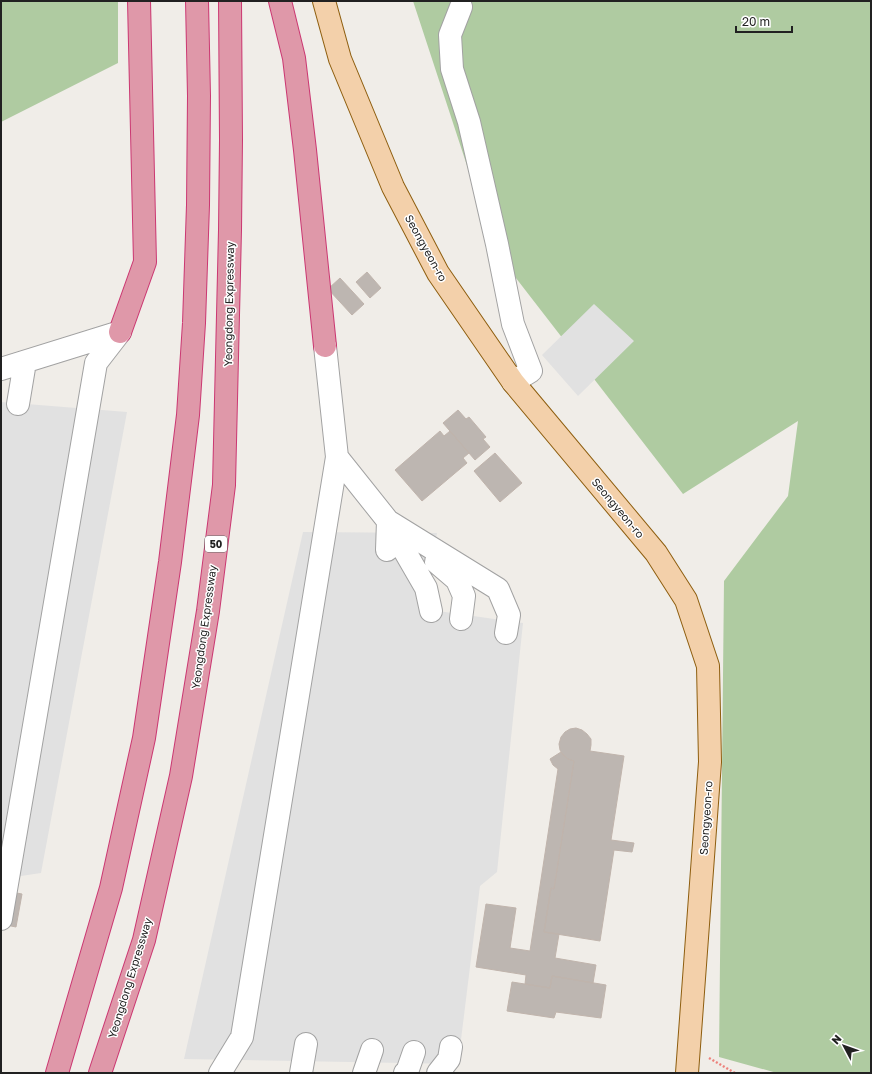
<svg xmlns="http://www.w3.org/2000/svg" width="872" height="1074" font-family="'Golos Text',sans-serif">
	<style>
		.forest { fill: #afcba1 }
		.parking { fill: #e1e1e1 }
		.building { fill: #bdb6b1; stroke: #c0b4ac }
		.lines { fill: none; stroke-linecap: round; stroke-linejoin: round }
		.minor-casing { stroke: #a2a2a2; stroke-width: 24 }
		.major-casing { stroke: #8e5e0f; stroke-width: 24 }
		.highway-casing { stroke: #cb3872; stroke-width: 24 }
		.path { stroke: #ed827c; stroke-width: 2.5; stroke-dasharray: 2 2; stroke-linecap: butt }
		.minor { stroke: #fff; stroke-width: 22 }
		.major { stroke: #f3d0aa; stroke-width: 22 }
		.highway { stroke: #df98a9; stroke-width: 22 }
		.labels { text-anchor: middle; stroke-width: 3; stroke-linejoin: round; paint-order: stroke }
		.shield { fill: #fff; stroke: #646464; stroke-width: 1 }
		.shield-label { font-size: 10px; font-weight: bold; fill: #212121 }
		.street-label { font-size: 11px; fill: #212121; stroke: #fff }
	</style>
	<rect width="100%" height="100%" fill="#f0ede8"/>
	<path class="forest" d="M 1,1 L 118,1 L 118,63 L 1,122 Z
		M 413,1 L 871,1 L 871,1073 L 777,1073 L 719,1057 L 724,581 L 788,496 L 798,421 L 683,494 L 495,251 Z"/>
	<path class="parking" d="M 594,304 L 634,341 L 578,396 L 542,355 Z
		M 1,402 L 127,412 L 41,873 L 1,879 Z
		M 303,532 L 437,533 L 424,609 L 523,623 L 497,872 L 480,886 L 458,1064 L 184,1059 Z"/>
	<path class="building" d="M 367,272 L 381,288 L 370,298 L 356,282 Z
		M 340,278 L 364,304 L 352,315 L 328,289 Z
		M 458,410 L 466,419 L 469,417 L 486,437 L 483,439 L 490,447 L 475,460 L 443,423 Z
		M 440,431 L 444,436 L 450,431 L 469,453 L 463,458 L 467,463 L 422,501 L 395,470 Z
		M 495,453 L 522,483 L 500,502 L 474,471 Z
		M 576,728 L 582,730 L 587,734 L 591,739 L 591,745 L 590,751 L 624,756 L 611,840 L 634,843 L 632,852 L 614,850 L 600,941 L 544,932 L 551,888 L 554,889 L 574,761 L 568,759 L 563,755 L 560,750 L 559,744 L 561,737 L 565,732 L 570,729 Z
		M 561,752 L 568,759 L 574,761 L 554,889 L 551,888 L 544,932 L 559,934 L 555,958 L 596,965 L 593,983 L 552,976 L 550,988 L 525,984 L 526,975 L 476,967 L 486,904 L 516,908 L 510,948 L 530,951 L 558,769 L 553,765 L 550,759 Z
		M 6,891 L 22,894 L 16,927 L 1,924 Z
		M 552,976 L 606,985 L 601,1018 L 556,1012 L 554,1018 L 507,1011 L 512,982 L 550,988 Z"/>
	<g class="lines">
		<g class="minor-casing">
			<path id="minor" d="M 461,7 L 450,35 L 452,69 L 469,122 L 497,244 L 513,324 L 531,371 L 513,382
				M 1,369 L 120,332
				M 18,404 L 25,362
				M 337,457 L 388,521 L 387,550
				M 388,521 L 498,589 L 509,615 L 506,633
				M 389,524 L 426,588 L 431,611
				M 436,562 L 457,580 L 464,596 L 461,619
				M 1,919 L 96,363 L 120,332
				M 220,1073 L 242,1037 L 337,457 L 325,346
				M 301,1073 L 306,1044
				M 364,1073 L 372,1050
				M 405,1073 L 407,1072 L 414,1052
				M 438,1073 L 449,1059 L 451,1047"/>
		</g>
		<g class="major-casing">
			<path id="major" d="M 324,1 L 340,59 L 393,187 L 438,273 L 513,382 L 656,553 L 686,600 L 708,666 L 710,762 L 687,1073"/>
		</g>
		<g class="highway-casing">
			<path id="highway" d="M 280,1 L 294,58 L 305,150 L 325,346
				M 120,332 L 145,262 L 139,1
				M 57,1073 L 111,888 L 144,738 L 170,562 L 188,415 L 194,323 L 198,205 L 199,96 L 197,1
				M 100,1073 L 144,940 L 181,776 L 208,611 L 224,485 L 230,230 L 231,140 L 230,1"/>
		</g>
		<path class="path" d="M 709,1058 L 735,1073"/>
		<use href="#minor" class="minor"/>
		<use href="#major" class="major"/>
		<use href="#highway" class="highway"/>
	</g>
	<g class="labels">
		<rect class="shield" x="205" y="536" width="22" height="16" rx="3"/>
		<g class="shield-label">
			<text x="216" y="548">50</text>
		</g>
		<g class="street-label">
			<text transform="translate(426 248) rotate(61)" y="4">Seongyeon-ro</text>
			<text transform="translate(229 304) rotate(-89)" y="4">Yeongdong Expressway</text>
			<text transform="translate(618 508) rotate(50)" y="4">Seongyeon-ro</text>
			<text transform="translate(204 627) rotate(-82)" y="4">Yeongdong Expressway</text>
			<text transform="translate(706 818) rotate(-86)" y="4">Seongyeon-ro</text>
			<text transform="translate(130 978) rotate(-73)" y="4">Yeongdong Expressway</text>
		</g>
	</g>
	<rect width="872" height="1074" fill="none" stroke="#212121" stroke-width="4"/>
	<g transform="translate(844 1046) rotate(311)" stroke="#ffffff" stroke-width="3" paint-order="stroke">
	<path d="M0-3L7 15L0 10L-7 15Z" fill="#212121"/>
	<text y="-6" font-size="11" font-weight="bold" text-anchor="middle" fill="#212121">N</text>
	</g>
	<path d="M736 26v6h56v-6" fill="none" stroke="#212121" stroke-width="2"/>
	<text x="742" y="26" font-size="12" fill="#212121" stroke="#ffffff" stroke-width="3" paint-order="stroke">20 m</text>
</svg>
